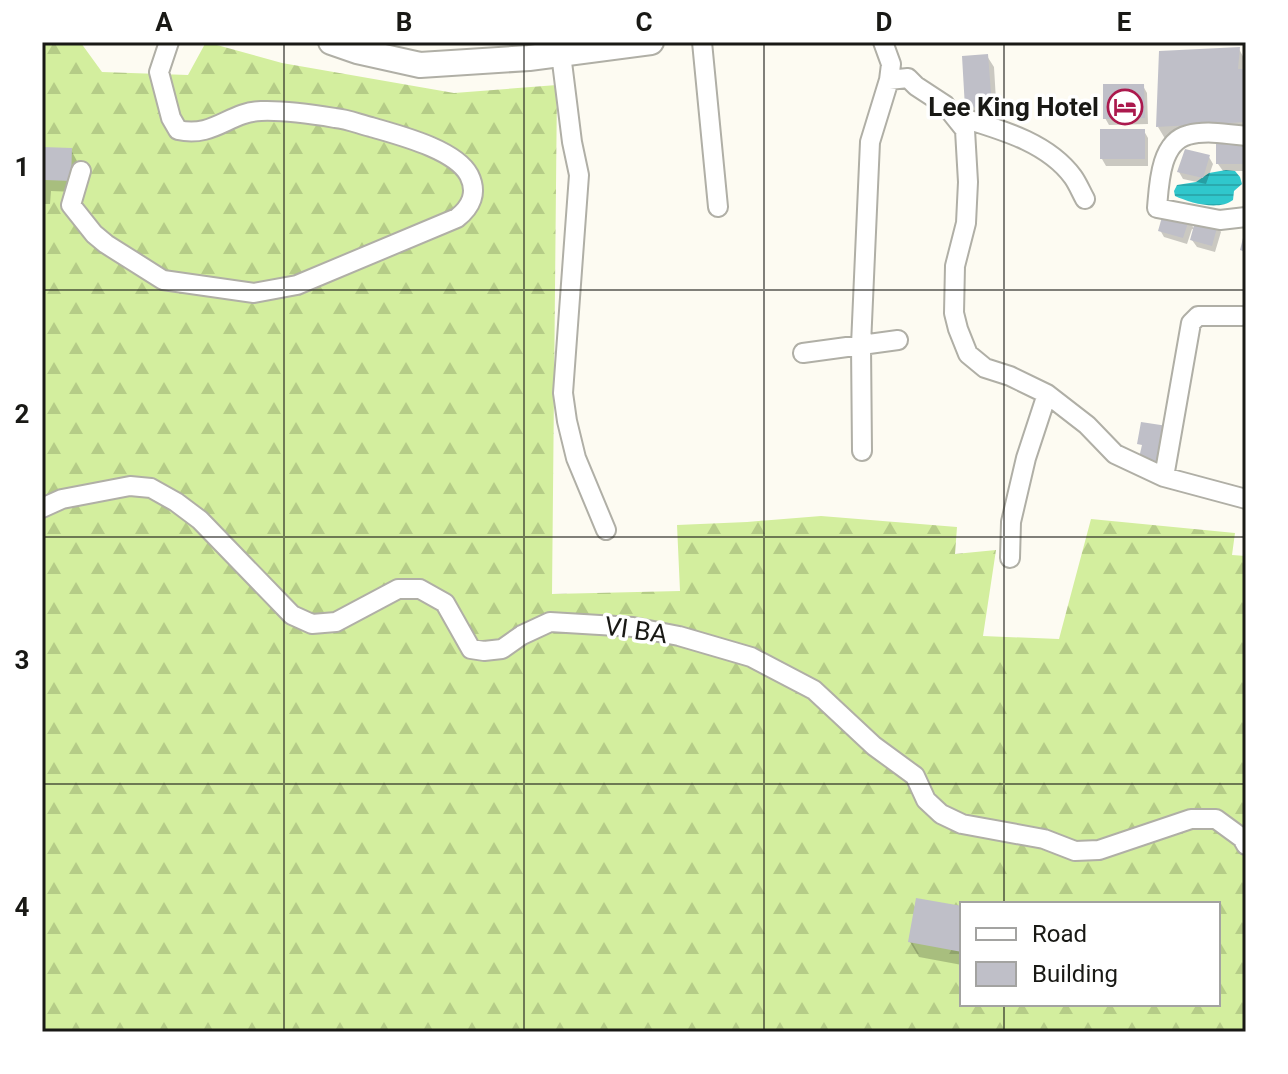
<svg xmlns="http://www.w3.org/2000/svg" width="1288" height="1074" font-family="Roboto,sans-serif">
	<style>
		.forest { fill: url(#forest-firs); fill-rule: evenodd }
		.water { fill: url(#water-rules) }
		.shadow { fill: #0003 }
		.building { fill: #bfbfc8 }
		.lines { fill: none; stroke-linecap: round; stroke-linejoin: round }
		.minor-casing { stroke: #b0afa6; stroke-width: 22 }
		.major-casing { stroke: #b0afa6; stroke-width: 28 }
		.minor { stroke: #fff; stroke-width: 18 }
		.major { stroke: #fff; stroke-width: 24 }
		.grid { fill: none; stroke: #191915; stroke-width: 2; stroke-opacity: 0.55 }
		.labels { text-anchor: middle; stroke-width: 7; stroke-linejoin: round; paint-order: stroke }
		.poi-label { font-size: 26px; font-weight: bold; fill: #191915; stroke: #fff; text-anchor: end }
		.street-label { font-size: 26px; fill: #191915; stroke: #fff }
		.neatline { fill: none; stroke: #191915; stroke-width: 3 }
		.grid-label { font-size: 26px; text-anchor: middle; font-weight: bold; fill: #191915 }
	</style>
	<defs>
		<pattern id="forest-firs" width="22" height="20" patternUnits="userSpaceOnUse" patternTransform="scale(2)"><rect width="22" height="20" fill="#d3ee9e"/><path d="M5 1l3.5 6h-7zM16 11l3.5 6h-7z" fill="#b5cc87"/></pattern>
		<pattern id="water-rules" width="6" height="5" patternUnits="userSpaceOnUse" patternTransform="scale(2)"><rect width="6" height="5" fill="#30c7cc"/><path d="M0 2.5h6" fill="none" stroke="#2aaaae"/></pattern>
	</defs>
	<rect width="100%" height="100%" fill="#fdfbf2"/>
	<path class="forest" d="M 42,42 L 81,43 L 102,72 L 188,75 L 206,42 L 282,63 L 454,93 L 557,85 L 552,594 L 680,591 L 677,525 L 747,522 L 821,516 L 957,527 L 955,554 L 996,550 L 983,636 L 1059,639 L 1091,519 L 1235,533 L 1232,555 L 1246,556 L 1246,1032 L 42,1032 ZM 962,904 L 1218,904 L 1218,1004 L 962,1004 Z"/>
	<path class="water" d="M 1226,170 L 1235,171 L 1240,177 L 1242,184 L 1234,191 L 1233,200 C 1219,211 1190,203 1175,196 L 1174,191 L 1177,185 L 1196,182 L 1209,173 Z"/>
	<path class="shadow" d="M 1239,49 L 1246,62 L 1246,137 L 1167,142 L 1158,127 Z
		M 987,56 L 994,67 L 997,117 L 974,118 L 967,107 Z
		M 1143,86 L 1147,93 L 1148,124 L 1109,125 L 1105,118 Z
		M 1144,131 L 1148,138 L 1148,166 L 1106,166 L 1102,159 Z
		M 1243,142 L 1246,148 L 1246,171 L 1223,171 L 1218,164 Z
		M 42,149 L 71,150 L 77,161 L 76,192 L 51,191 L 50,204 L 42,204 Z
		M 1209,157 L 1213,164 L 1206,184 L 1183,179 L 1179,172 Z
		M 1188,219 L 1195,230 L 1192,229 L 1187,244 L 1164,237 L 1160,230 Z
		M 1217,225 L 1221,232 L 1215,252 L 1197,247 L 1192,240 Z
		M 962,908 L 962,965 L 919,957 L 910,942 Z"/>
	<path class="building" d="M 1240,47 L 1238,69 L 1246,69 L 1246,122 L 1156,127 L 1159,51 Z
		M 988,54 L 992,106 L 965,108 L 962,56 Z
		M 1103,84 L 1144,84 L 1145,118 L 1103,119 Z
		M 1100,129 L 1145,129 L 1145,159 L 1100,159 Z
		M 1216,140 L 1244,140 L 1244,164 L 1216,164 Z
		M 42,147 L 72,148 L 71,181 L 45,180 L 45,194 L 42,194 Z
		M 1185,149 L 1210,155 L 1203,178 L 1177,172 Z
		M 1164,210 L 1190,217 L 1183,238 L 1158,231 Z
		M 1196,218 L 1218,224 L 1212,246 L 1190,240 Z
		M 1245,230 L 1246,230 L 1246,252 L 1240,250 Z
		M 1141,422 L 1174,427 L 1167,467 L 1138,462 L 1142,445 L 1137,444 Z
		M 916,898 L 962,906 L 962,952 L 908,942 Z"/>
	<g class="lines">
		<g class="minor-casing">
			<path id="minor" d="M 702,42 L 718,207
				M 883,42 L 891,64 L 889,80 L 908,78 L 916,86 L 945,105 L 965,130 L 968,182 L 966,223 L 955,266 L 954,313 L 958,329 L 968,354 L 985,368 L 1010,376 L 1047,394 L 1087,425 L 1115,454 L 1164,477 L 1246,499
				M 561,54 L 572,142 L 579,175 L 563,393 L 567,421 L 576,458 L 606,530
				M 953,115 C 994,128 1046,140 1073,177 C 1078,184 1081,192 1085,199
				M 1246,136 C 1228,134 1206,130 1188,135 C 1160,142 1159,185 1157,208 L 1220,220 L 1246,217
				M 81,171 L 71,205 L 94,234 L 106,244 L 163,280 L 254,293 L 297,285 L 457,218 C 471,207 478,193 469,175 C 455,149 398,135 371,127 C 359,124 347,119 335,118 C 311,114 285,110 261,111 C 229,112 214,138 178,130 L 171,118 L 159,72 L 169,42
				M 803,353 L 898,340
				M 862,451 L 861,345 L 870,142 L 889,80
				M 1164,477 L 1191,323 L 1198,316 L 1242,316
				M 42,508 L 62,499 L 130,486 L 151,488 L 176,502 L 200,520 L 292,615 L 312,624 L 336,622 L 398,589 L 420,589 L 445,603 L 471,649 L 484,651 L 502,649 L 522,635 L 550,622 L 633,627 L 679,636 L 751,657 L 814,690 L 874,746 L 915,776 L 926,800 L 941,814 L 962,824 L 1044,839 L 1075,851 L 1099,850 L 1191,819 L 1216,819 L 1242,838 L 1246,845
				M 1010,558 L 1011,522 L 1026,458 L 1047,394"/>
		</g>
		<g class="major-casing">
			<path id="major" d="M 331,42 L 357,51 L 420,65 L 529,58 L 651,42"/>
		</g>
		<use href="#minor" class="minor"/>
		<use href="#major" class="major"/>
	</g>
	<path class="grid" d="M 284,42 L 284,1032M 524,42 L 524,1032M 764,42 L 764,1032M 1004,42 L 1004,904M 42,290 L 1246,290M 42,537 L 1246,537M 42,784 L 1246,784M 1004,1004 L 1004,1032"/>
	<defs>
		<g id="hotel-ring" transform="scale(1.8)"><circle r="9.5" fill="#fff" stroke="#ab194d" stroke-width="1.5"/><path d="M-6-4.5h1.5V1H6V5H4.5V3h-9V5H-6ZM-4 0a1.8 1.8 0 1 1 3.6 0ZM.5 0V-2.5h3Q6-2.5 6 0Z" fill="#ab194d"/></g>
	</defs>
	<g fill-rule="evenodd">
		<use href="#hotel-ring" x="1125" y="107"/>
	</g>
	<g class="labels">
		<g class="poi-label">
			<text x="1099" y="116">Lee King Hotel</text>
		</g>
		<g class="street-label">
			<text transform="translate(636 630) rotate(8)" y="9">VI BA</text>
		</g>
	</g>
	<rect width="1288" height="1074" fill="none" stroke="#ffffff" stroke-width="88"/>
	<rect x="960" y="902" width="260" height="104" fill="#ffffff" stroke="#a3a3a1" stroke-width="2"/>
	<rect x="976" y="928" width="40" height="12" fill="#ffffff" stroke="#a3a3a1" stroke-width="2"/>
	<text x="1032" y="942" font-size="24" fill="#191915">Road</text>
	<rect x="976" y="962" width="40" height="24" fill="#bfbfc8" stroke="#a3a3a1" stroke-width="2"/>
	<text x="1032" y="982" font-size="24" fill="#191915">Building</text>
	<rect x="44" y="44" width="1200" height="986" class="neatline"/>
	<g class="grid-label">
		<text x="164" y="31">A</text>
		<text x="404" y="31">B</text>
		<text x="644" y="31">C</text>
		<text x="884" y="31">D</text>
		<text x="1124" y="31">E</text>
		<text x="22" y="176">1</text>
		<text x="22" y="423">2</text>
		<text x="22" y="669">3</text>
		<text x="22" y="916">4</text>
	</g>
</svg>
